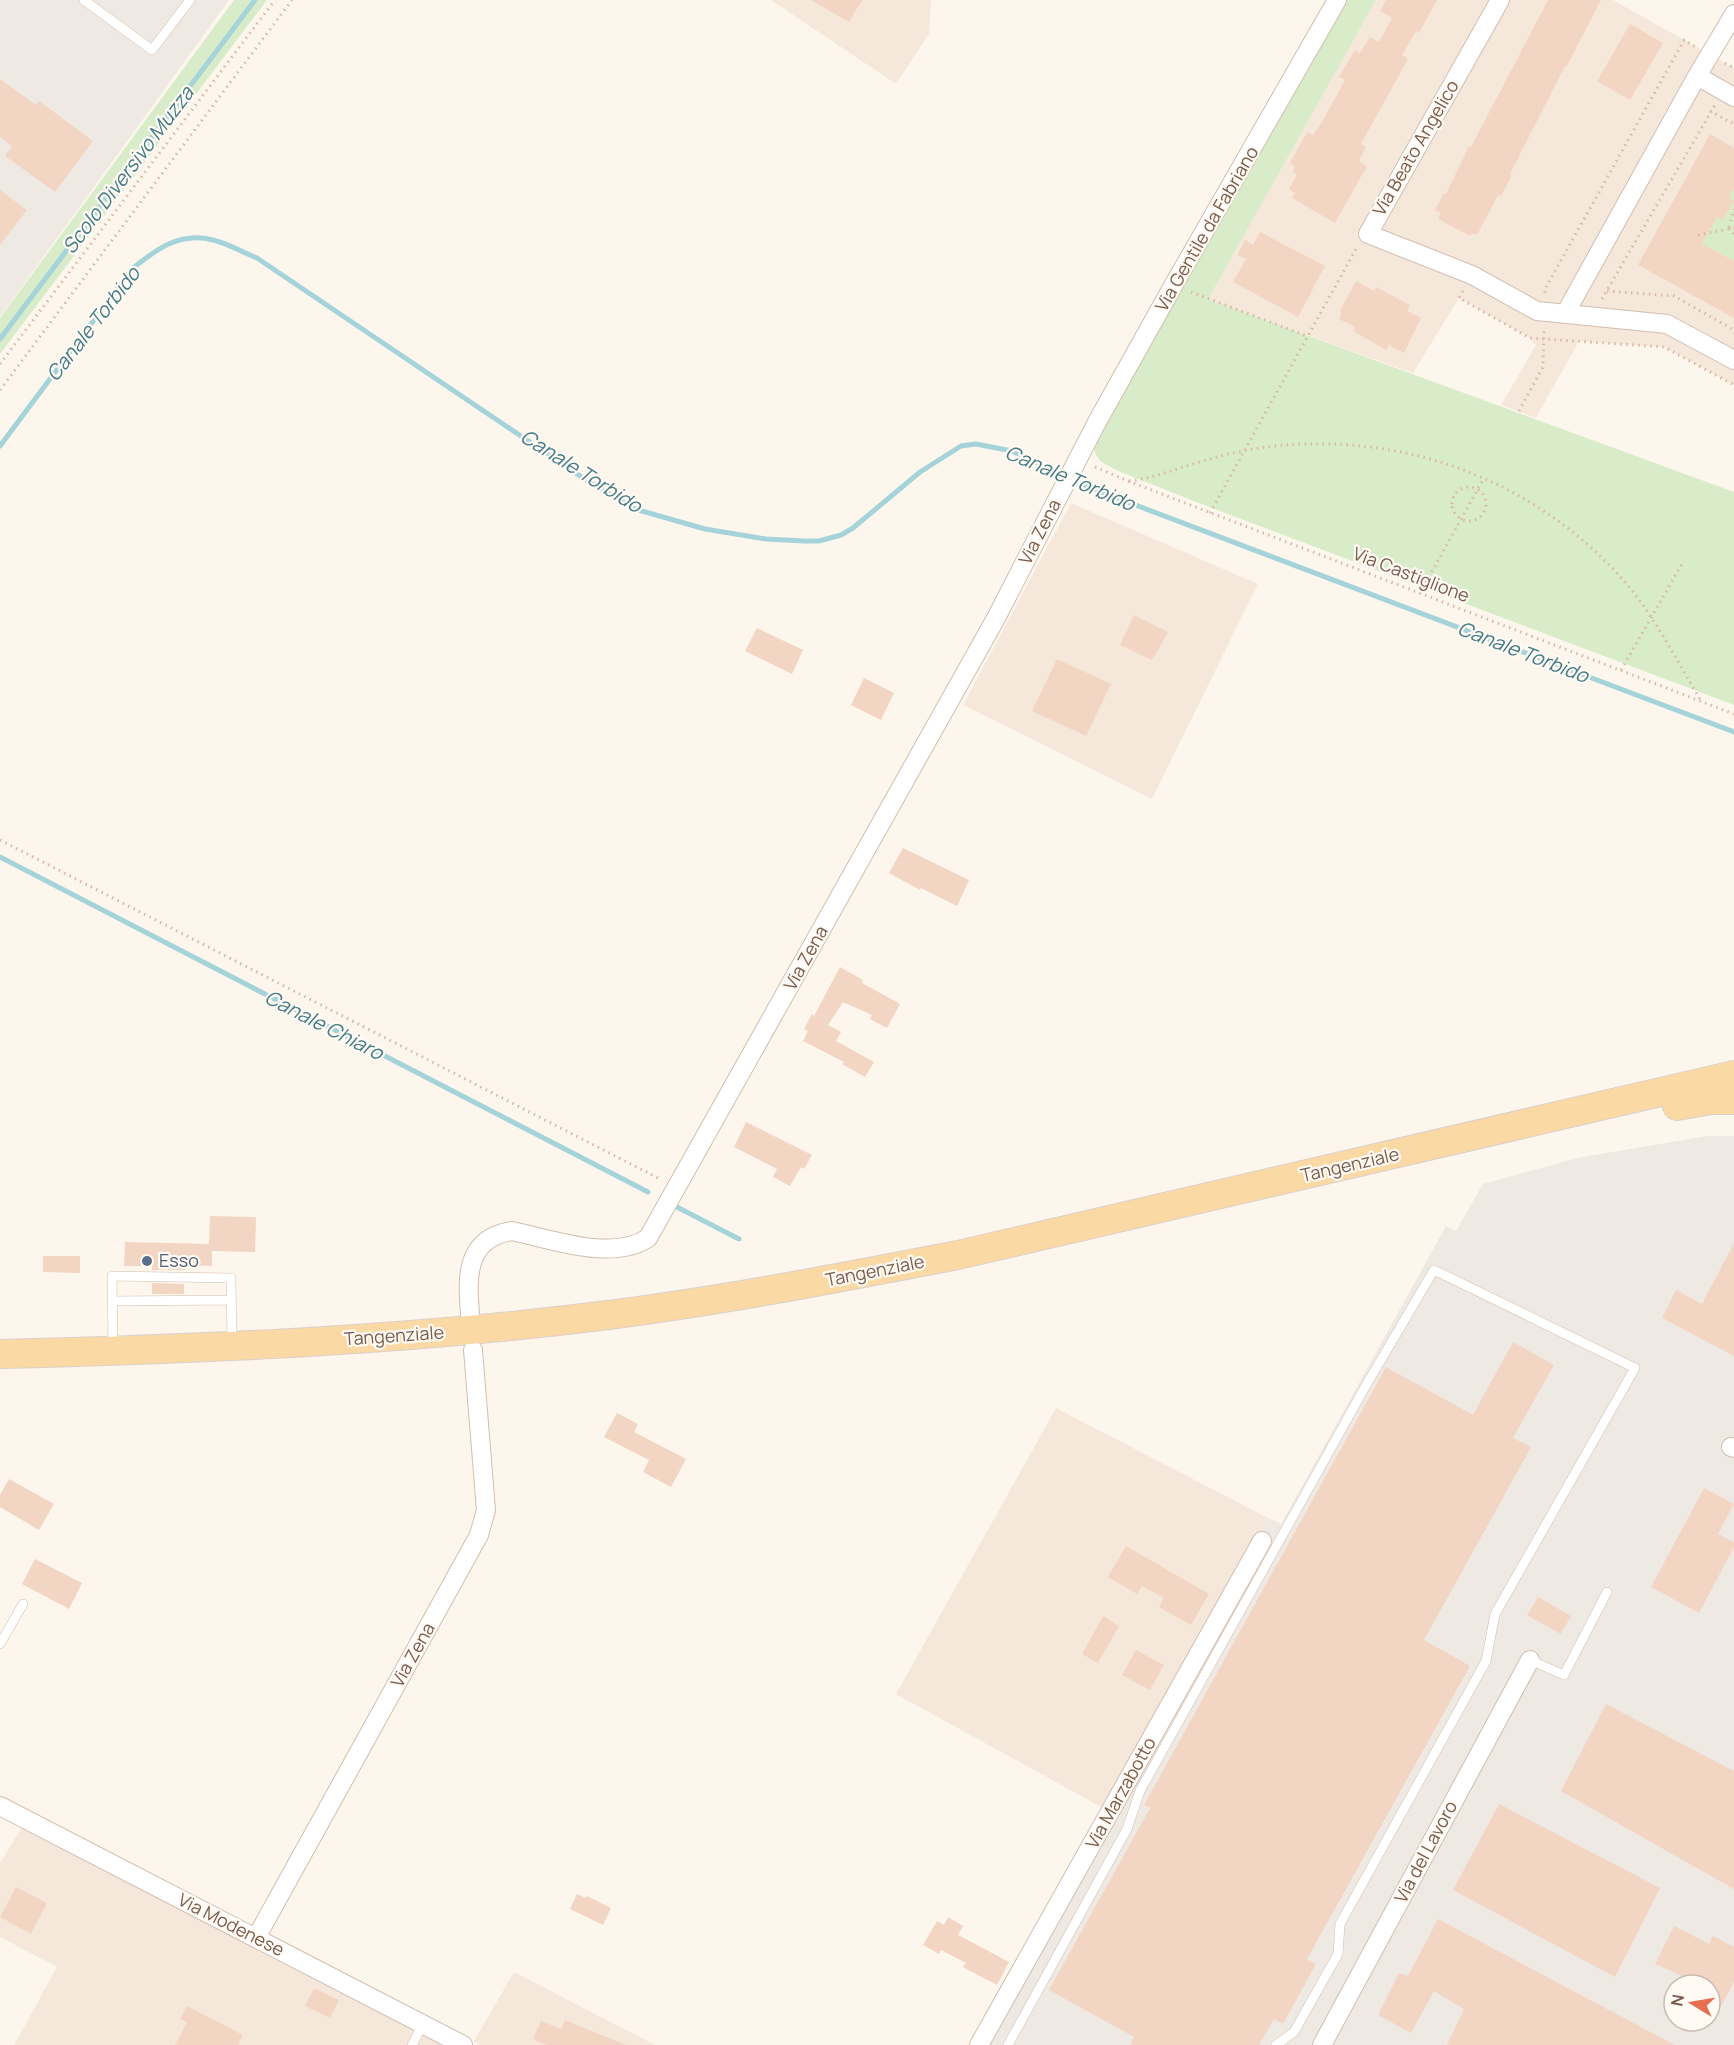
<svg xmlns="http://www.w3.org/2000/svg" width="1734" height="2045" font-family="Manrope,sans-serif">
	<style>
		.residential { fill: #f5e8da }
		.industrial { fill: #efe9e4; fill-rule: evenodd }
		.green { fill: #d8ecc9 }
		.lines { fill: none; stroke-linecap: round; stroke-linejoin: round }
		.stream { stroke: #a5d3da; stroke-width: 5 }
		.building { fill: #f3d5c3 }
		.lane-casing { stroke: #d1beb0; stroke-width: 10 }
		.street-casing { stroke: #d1beb0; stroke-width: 20 }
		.primary-casing { stroke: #dad1cd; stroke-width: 30 }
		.path { stroke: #d9b8a5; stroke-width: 3; stroke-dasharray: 1.5 4.5; stroke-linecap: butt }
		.lane { stroke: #fff; stroke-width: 9 }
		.street { stroke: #fff; stroke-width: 18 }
		.primary { stroke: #fbd9a5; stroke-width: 28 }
		.service-dot { fill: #5c6f8a; stroke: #fffaf3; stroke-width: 2 }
		.labels { text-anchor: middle; stroke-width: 4.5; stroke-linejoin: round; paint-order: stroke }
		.street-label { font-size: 18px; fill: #7a5c4d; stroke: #fffaf3 }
		.service-label { font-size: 18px; fill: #4e5e75; stroke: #fffaf3; text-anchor: start }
		.water-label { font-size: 20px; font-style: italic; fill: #437c86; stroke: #fffaf3 }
	</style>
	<rect width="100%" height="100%" fill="#fdf6ec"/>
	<path class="residential" d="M 771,0 L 931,0 L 929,34 L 896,84 Z
		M 1376,0 L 1613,0 L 1734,68 L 1734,385 L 1664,347 L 1579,341 L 1536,418 L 1501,405 L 1536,345 L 1530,338 L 1459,298 L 1413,373 L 1207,299 Z
		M 1071,503 L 1258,584 L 1152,799 L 963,705 Z
		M 1056,1408 L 1268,1518 L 1105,1809 L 896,1694 Z
		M 22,1827 L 445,2045 L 14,2045 L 57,1967 L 0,1937 L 0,1863 Z
		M 514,1972 L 655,2045 L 481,2045 L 474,2041 Z"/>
	<path class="industrial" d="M 0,0 L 229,0 L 0,317 Z
		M 1707,1136 L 1734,1136 L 1734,2045 L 973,2045 L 1268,1518 L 1281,1524 L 1446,1226 L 1456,1231 L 1483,1184 L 1577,1158 ZM 1674,1985 L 1710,1985 L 1710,2021 L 1674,2021 Z"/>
	<path class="green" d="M 234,0 L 267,0 L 0,354 L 0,318 Z
		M 1342,0 L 1376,0 L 1208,299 L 1734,492 L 1734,705 L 1204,505 L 1118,471 L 1100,461 L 1095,453 L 1094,439 Z
		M 1734,188 L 1734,261 L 1695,240 L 1706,221 L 1713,225 L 1717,217 L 1723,220 L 1734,201 L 1729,198 Z"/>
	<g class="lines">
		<path class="stream" d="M 0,339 L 255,0
			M 0,446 L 132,269 C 155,250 180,231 213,240 C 227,243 242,252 257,258 L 589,482 L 635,509 L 705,529 L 766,539 L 804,541 L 819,541 L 841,535 L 853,528 L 920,472 L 961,446 L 976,444 L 1012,451 L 1088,487 L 1734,732
			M 0,857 L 648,1192
			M 673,1205 L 739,1239"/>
	</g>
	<path class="building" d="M 811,0 L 862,0 L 849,22 Z
		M 1386,0 L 1437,0 L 1419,33 L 1416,31 L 1402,55 L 1408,59 L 1361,144 L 1366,147 L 1359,161 L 1367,166 L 1335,223 L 1292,198 L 1295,193 L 1289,189 L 1297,174 L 1293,172 L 1295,167 L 1290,163 L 1307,132 L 1313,135 L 1322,122 L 1345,80 L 1339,77 L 1355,50 L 1360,53 L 1370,37 L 1379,42 L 1392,18 L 1380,11 Z
		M 1548,0 L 1601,0 L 1567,66 L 1565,66 L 1510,174 L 1512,175 L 1501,196 L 1498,195 L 1477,235 L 1472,233 L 1470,236 L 1438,219 L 1441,213 L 1435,210 L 1444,193 L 1446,194 L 1469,146 L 1471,147 Z
		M 1630,24 L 1663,43 L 1630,100 L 1597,81 Z
		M 0,79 L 36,105 L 39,101 L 93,141 L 55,192 L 5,156 L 12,146 L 0,137 Z
		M 1710,134 L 1734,148 L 1734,188 L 1729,198 L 1734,201 L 1723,220 L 1717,217 L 1702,244 L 1734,261 L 1734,318 L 1638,265 Z
		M 0,190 L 27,210 L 0,245 Z
		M 1260,232 L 1325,266 L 1298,317 L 1233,282 L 1246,259 L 1237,255 L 1245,240 L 1253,245 Z
		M 1356,281 L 1374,291 L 1376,287 L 1410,305 L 1407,311 L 1421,318 L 1404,353 L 1389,345 L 1386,350 L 1353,331 L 1355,327 L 1339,319 L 1342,312 L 1340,311 Z
		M 1134,615 L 1168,632 L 1152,660 L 1120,645 Z
		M 757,628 L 803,650 L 792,674 L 745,651 Z
		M 1057,659 L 1111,684 L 1086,736 L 1032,711 Z
		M 864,678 L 894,693 L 881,720 L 851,705 Z
		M 903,848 L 969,880 L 957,906 L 921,888 L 920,890 L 889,873 Z
		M 840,967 L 863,980 L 862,983 L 900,1004 L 887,1028 L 870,1019 L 872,1015 L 843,1002 L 828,1025 L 841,1032 L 836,1041 L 874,1062 L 865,1077 L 842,1064 L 844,1062 L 803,1041 L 808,1031 L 804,1029 L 812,1014 L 814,1016 Z
		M 746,1122 L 812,1155 L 804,1169 L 801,1167 L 790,1186 L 773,1177 L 777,1169 L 734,1147 Z
		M 210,1216 L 256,1217 L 255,1252 L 212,1251 L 212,1266 L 185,1265 L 185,1270 L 152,1270 L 152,1266 L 124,1266 L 125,1242 L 209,1244 Z
		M 1734,1243 L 1734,1356 L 1662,1318 L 1676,1290 L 1702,1304 Z
		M 43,1256 L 80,1256 L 80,1273 L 43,1272 Z
		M 152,1283 L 184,1284 L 184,1294 L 152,1294 Z
		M 1513,1342 L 1554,1365 L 1513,1438 L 1531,1447 L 1424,1640 L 1470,1666 L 1307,1959 L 1316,1964 L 1283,2024 L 1274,2019 L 1259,2045 L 1130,2045 L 1134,2037 L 1049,1990 L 1150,1808 L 1144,1805 L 1386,1367 L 1473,1415 Z
		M 617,1413 L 638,1424 L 634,1432 L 686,1459 L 671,1487 L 643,1472 L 649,1460 L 604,1437 Z
		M 9,1479 L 54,1504 L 39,1530 L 0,1507 L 0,1495 Z
		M 1704,1488 L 1734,1504 L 1718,1534 L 1734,1542 L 1734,1547 L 1699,1613 L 1651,1587 Z
		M 1126,1546 L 1209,1594 L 1191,1625 L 1159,1607 L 1164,1598 L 1142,1586 L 1137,1594 L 1108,1577 Z
		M 35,1559 L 82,1583 L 69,1609 L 22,1584 Z
		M 1538,1597 L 1571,1616 L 1561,1634 L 1527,1615 Z
		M 1103,1616 L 1119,1626 L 1098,1663 L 1082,1654 Z
		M 1136,1650 L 1164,1665 L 1150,1690 L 1122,1675 Z
		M 1606,1704 L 1734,1771 L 1734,1889 L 1561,1791 Z
		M 1499,1804 L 1660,1888 L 1615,1977 L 1453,1890 Z
		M 16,1887 L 47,1903 L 31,1934 L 0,1917 Z
		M 577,1894 L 586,1898 L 587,1896 L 611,1908 L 603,1925 L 570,1909 Z
		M 948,1917 L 963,1926 L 958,1935 L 1009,1962 L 997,1985 L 963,1967 L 966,1963 L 941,1950 L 939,1954 L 923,1945 L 937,1921 L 944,1925 Z
		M 1438,1919 L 1675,2045 L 1447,2045 L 1464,2009 L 1434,1991 L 1411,2033 L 1378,2015 L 1399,1973 L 1408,1976 Z
		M 1674,1926 L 1709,1944 L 1713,1936 L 1734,1947 L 1734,1982 L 1720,2008 L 1710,2002 L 1710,1985 L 1689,1985 L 1691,1980 L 1655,1964 Z
		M 314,1988 L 339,2000 L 330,2018 L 305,2006 Z
		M 187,2006 L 243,2035 L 238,2045 L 175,2045 L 187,2022 L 180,2019 Z
		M 565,2020 L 626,2045 L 547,2045 L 533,2039 L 541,2021 L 561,2029 Z"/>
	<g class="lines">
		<g class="lane-casing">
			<path id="lane" d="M 84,0 L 152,50 L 190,0
				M 113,1301 L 231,1300
				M 113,1347 L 112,1276 L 231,1278 L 232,1344
				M 0,1644 L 23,1604
				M 1530,1660 L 1564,1675 L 1607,1592
				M 412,2045 L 423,2024
				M 1008,2045 L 1127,1829 L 1140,1791 L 1365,1387 L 1434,1270 L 1635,1368 L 1495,1614 L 1486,1661 L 1340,1924 L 1338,1954 L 1294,2032 L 1276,2045"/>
		</g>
		<g class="street-casing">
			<path id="street" d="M 1500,0 L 1368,234 L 1472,275 L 1537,311 L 1667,324 L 1734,360
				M 1697,76 L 1734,14
				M 1565,314 L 1697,76 L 1734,97
				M 470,1314 C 467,1278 465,1238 512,1231 C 551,1239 612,1262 648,1238 L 995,620 L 1097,422 L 1173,286 L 1337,0
				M 1731,1447 L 1734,1448
				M 0,1806 L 463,2045
				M 256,1938 L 479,1535 L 486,1510 L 473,1350
				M 979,2045 L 1262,1541
				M 1322,2045 L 1530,1660"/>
		</g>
		<g class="primary-casing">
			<path id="primary" d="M 1677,1106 L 1711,1100 L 1734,1100
				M 0,1354 C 200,1349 401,1341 600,1316 C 720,1301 839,1278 958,1255 L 1734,1075"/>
		</g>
		<path class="path" d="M 1725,63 L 1734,68
			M 1710,111 L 1734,124
			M 1729,227 L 1734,209
			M 1729,228 L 1734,234
			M 1698,235 L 1734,228
			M 1463,291 L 1459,298 L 1530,338 L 1664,347 L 1734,385
			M 1607,291 L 1674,296 L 1734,330
			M 1191,292 L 1307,336
			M 1545,293 L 1545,289 L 1684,40 L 1696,47
			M 1602,299 L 1715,105
			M 0,364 L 275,0
			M 0,390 L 292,0
			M 1519,411 L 1543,367 L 1544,330
			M 1095,467 L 1128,481 L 1734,714
			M 1129,481 C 1155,478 1178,468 1203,461 C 1226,454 1250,449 1274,446 C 1402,433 1526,477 1615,571 C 1650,607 1674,656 1700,699
			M1452 504a17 17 0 1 1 34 0a17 17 0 1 1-34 0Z
			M 1210,513 L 1357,247
			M 1420,593 L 1484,478
			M 1621,670 L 1682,564
			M 0,840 L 660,1179"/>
		<use href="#lane" class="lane"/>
		<use href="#street" class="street"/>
		<use href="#primary" class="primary"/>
	</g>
	<circle class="service-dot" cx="147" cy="1261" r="6"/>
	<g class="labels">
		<g class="street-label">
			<text transform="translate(1416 148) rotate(-60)" y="6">Via Beato Angelico</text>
			<text transform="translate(1207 229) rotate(-60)" y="6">Via Gentile da Fabriano</text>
			<text transform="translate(1040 532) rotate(-63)" y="6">Via Zena</text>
			<text transform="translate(1411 575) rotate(21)" y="6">Via Castiglione</text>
			<text transform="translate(806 958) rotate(-61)" y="6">Via Zena</text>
			<text transform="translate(1350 1165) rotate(-13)" y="6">Tangenziale</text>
			<text transform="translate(875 1271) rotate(-11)" y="6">Tangenziale</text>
			<text transform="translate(394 1336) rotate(-4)" y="6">Tangenziale</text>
			<text transform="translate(413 1655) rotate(-61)" y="6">Via Zena</text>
			<text transform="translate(1121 1793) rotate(-61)" y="6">Via Marzabotto</text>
			<text transform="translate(1426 1852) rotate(-62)" y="6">Via del Lavoro</text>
			<text transform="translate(231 1925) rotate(27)" y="6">Via Modenese</text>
		</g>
		<g class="service-label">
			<text x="159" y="1267">Esso</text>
		</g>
		<g class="water-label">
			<text transform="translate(128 170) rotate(-53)" y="7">Scolo Diversivo Muzza</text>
			<text transform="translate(93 324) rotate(-52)" y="7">Canale Torbido</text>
			<text transform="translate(581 471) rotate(32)" y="7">Canale Torbido</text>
			<text transform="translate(1070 478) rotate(23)" y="7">Canale Torbido</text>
			<text transform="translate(1523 652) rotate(21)" y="7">Canale Torbido</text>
			<text transform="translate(324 1025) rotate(27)" y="7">Canale Chiaro</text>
		</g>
	</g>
	<g transform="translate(1692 2003) rotate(281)"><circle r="28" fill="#fffaf3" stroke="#cabbb1" stroke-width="1.5"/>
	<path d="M0-4.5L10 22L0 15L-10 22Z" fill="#e76f51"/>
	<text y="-9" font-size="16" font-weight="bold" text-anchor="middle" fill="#7a5c4d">N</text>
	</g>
</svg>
